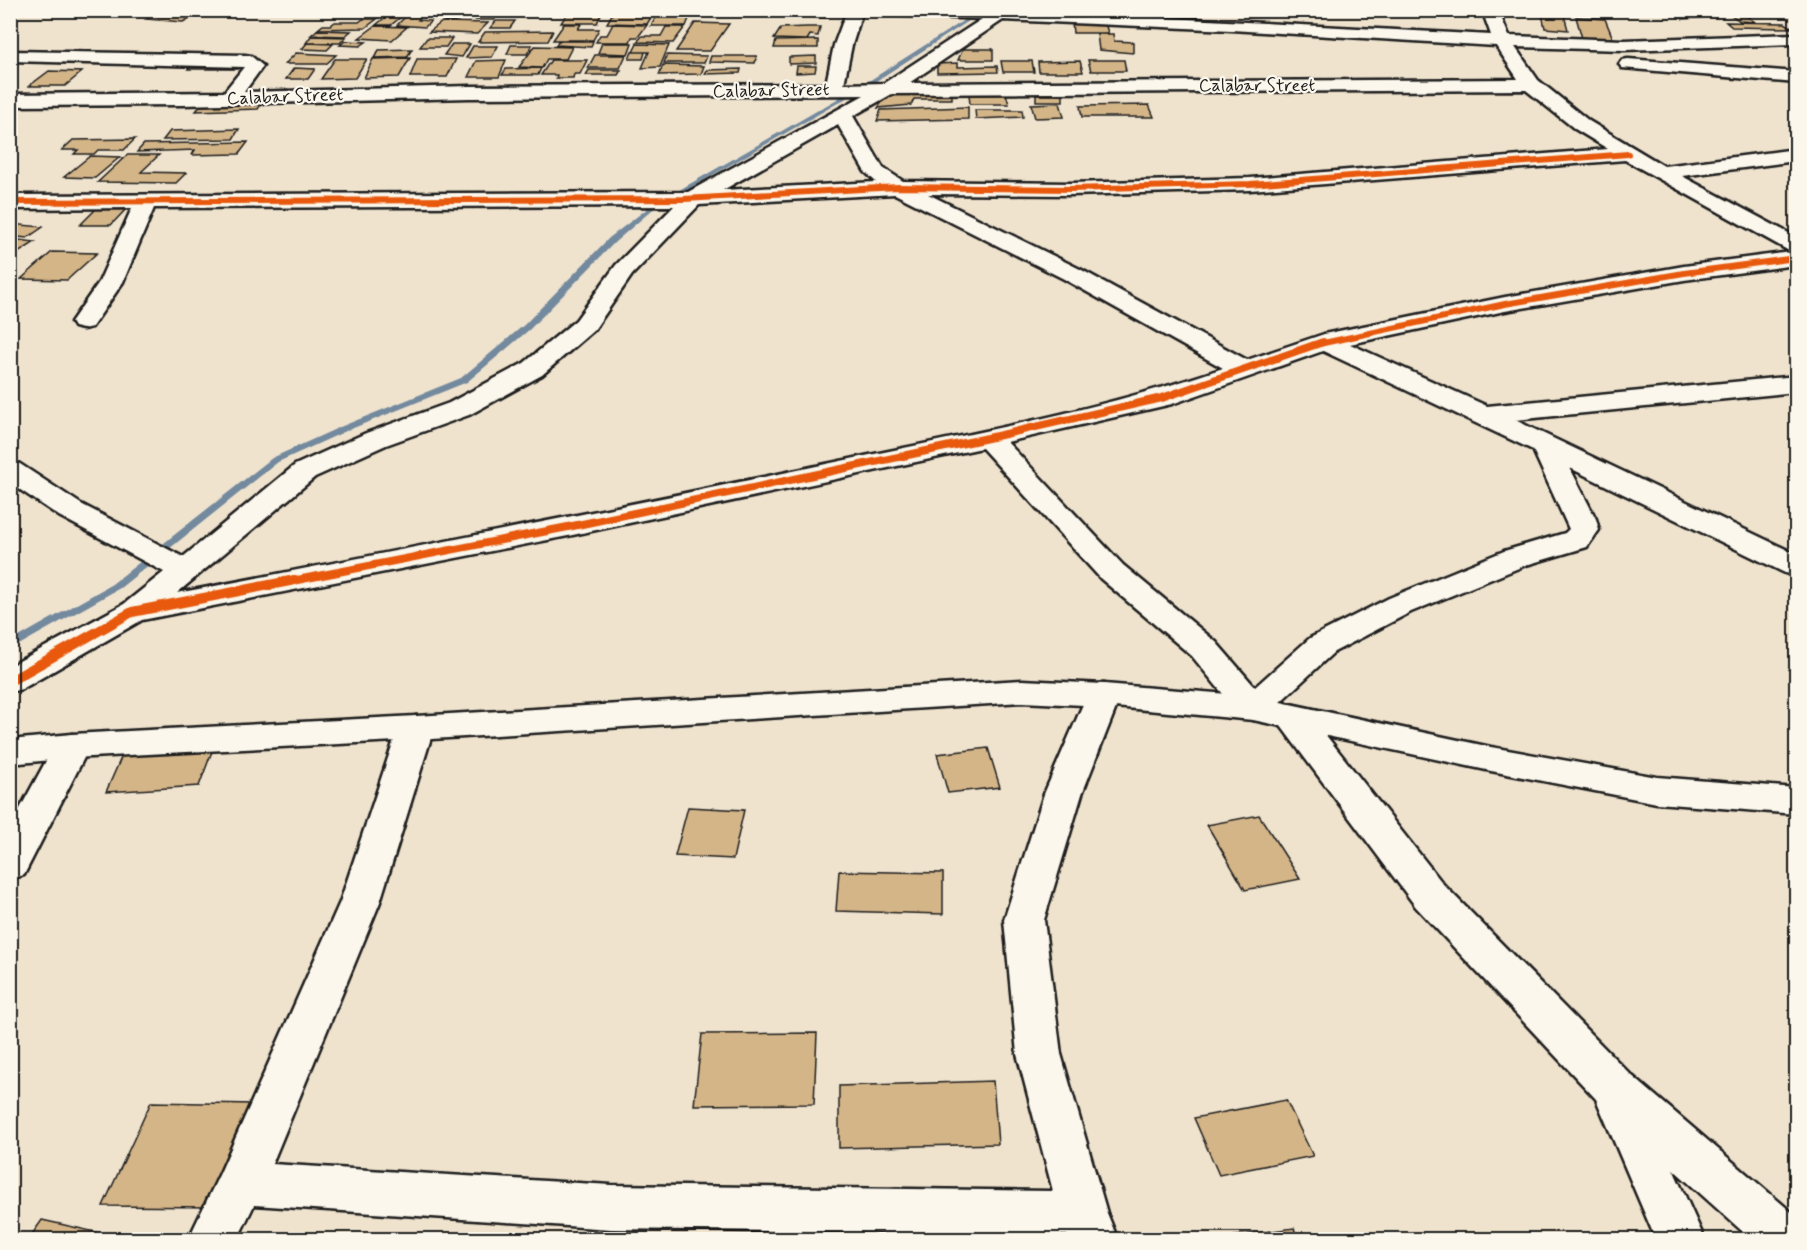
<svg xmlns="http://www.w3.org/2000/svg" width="1807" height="1250" font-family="Mynerve,sans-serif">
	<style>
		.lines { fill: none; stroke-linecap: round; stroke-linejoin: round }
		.stream { fill: #73899e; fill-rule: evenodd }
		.building { fill: #d4b588; stroke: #1c1c1c; stroke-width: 1.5 }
		.minor-casing { stroke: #1c1c1c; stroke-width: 5 }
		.major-casing { stroke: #1c1c1c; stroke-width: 5 }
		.minor { fill: #fbf7ec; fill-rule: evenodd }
		.major { fill: #fbf7ec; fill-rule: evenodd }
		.cycleway-far2-casing { stroke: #fbf7ec; stroke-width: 8 }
		.cycleway-far1-casing { stroke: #fbf7ec; stroke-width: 10 }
		.cycleway-casing { stroke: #fbf7ec; stroke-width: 14 }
		.cycleway-far2 { stroke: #e8590c; stroke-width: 6 }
		.cycleway-far1 { stroke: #e8590c; stroke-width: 8 }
		.cycleway { stroke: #e8590c; stroke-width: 10 }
		.labels { text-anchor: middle; stroke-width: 4.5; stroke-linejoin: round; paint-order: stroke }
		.far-street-label { font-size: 18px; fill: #1c1c1c; stroke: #fbf7ec }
	</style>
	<rect width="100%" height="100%" fill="#efe3ce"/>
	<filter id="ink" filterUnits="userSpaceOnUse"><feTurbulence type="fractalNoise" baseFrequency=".0167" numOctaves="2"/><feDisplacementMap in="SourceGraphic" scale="12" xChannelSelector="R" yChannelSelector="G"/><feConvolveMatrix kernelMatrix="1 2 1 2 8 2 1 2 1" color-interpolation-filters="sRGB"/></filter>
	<g filter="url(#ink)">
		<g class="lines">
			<path class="stream" d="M 980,10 L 986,10 L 876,81 L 652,210 L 615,242 L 530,329 L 467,382 L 346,431 L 278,462 L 120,588 L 10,650 L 10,642 L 112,584 L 272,458 L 340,427 L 461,378 L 524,325 L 609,238 L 648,208 L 872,79 Z"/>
		</g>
		<path class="building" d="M 163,10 L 193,10 L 203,11 L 183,22 L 146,19 Z
			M 345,10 L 387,10 L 381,15 L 341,14 Z
			M 392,10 L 426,10 L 422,14 L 388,14 Z
			M 438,10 L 453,10 L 447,17 L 424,17 L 428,12 Z
			M 486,10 L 502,10 L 494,20 L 476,20 Z
			M 578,10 L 603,10 L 597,23 L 561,23 L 568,12 L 576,13 Z
			M 1528,10 L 1595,10 L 1598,16 L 1529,12 Z
			M 1724,10 L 1738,10 L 1755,22 L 1740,21 Z
			M 614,11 L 655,11 L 647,24 L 607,23 Z
			M 809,12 L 830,12 L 828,18 L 807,17 Z
			M 1701,12 L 1710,17 L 1683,19 L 1674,13 Z
			M 1542,14 L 1564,15 L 1568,30 L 1545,28 Z
			M 388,15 L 402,16 L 391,25 L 376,25 Z
			M 407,15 L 423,15 L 418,20 L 431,21 L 425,27 L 397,25 Z
			M 657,15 L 690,16 L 686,26 L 651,26 Z
			M 1576,17 L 1605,19 L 1614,41 L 1582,38 Z
			M 363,19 L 377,19 L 365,28 L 318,29 L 323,25 L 331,25 L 335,22 L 359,22 Z
			M 496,21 L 515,21 L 510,28 L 490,28 Z
			M 442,22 L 488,23 L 477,34 L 429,32 Z
			M 1726,22 L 1785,23 L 1793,28 L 1732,27 Z
			M 695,23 L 729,24 L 710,51 L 676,51 Z
			M 1072,23 L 1105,23 L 1108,33 L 1073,33 Z
			M 564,24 L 581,24 L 578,29 L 599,29 L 593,40 L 553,40 Z
			M 613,24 L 647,25 L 638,37 L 632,37 L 630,42 L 596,42 L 600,35 L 607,35 Z
			M 375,26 L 407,27 L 392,40 L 359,38 Z
			M 666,27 L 685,27 L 673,43 L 637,42 L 642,36 L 661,36 Z
			M 807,27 L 820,27 L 818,36 L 810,35 L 807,40 L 774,39 L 781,28 Z
			M 317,30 L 351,31 L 345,36 L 311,35 Z
			M 553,31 L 548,41 L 478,42 L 485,32 Z
			M 1097,34 L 1113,34 L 1114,41 L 1133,42 L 1133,53 L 1099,50 Z
			M 311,36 L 346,37 L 340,43 L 306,43 Z
			M 427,38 L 452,38 L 446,47 L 420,47 Z
			M 818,40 L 818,48 L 774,48 L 776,41 Z
			M 345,41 L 366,42 L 360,46 L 340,45 Z
			M 558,41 L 593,41 L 591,47 L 556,45 Z
			M 307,43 L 333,44 L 327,50 L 302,49 Z
			M 602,43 L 632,43 L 628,54 L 598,53 Z
			M 452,44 L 470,44 L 462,57 L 444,55 Z
			M 637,44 L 669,45 L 660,67 L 642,68 L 649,52 L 633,52 Z
			M 511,45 L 532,45 L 527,54 L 507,54 Z
			M 473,46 L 498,46 L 492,57 L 466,58 Z
			M 535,46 L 572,47 L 566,59 L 547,59 L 542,68 L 519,67 Z
			M 412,49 L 407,57 L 374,58 L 379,50 Z
			M 963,49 L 993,49 L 993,60 L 958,60 Z
			M 632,52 L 645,52 L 643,59 L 629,59 Z
			M 296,53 L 336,55 L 326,64 L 285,64 Z
			M 595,55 L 626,55 L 620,68 L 588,68 Z
			M 667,55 L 707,56 L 704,63 L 664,63 Z
			M 711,56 L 757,56 L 755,63 L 709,62 Z
			M 816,56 L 816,63 L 789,64 L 789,57 Z
			M 198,58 L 247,58 L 237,69 L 188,69 Z
			M 410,58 L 399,77 L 364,78 L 373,59 Z
			M 335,59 L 367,59 L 355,78 L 321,79 Z
			M 417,59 L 456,59 L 447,77 L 410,77 Z
			M 506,60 L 499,77 L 468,77 L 476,61 Z
			M 551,60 L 587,60 L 580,74 L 574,74 L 573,78 L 556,78 L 557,75 L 541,75 Z
			M 1088,60 L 1124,60 L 1126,71 L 1091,71 Z
			M 1001,61 L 1032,61 L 1034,72 L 1003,72 Z
			M 1080,61 L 1083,72 L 1039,72 L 1038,62 Z
			M 958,63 L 958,67 L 997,66 L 998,72 L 937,73 L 937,64 Z
			M 663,65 L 704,66 L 701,74 L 659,75 Z
			M 797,66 L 816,66 L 815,72 L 796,73 Z
			M 294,68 L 315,69 L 308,79 L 286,79 Z
			M 541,68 L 538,75 L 502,75 L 506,69 Z
			M 741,69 L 740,73 L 705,74 L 707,70 Z
			M 589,70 L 621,70 L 618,75 L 586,75 Z
			M 49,71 L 82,72 L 65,86 L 29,86 Z
			M 888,92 L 952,92 L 952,99 L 914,99 L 911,105 L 878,108 Z
			M 1006,94 L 1009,104 L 970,104 L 969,95 Z
			M 1036,95 L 1063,95 L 1063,101 L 1036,101 Z
			M 264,100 L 258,109 L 196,111 L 204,102 Z
			M 1060,103 L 1064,117 L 1035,118 L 1031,104 Z
			M 1149,105 L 1154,117 L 1082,117 L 1080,106 Z
			M 968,107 L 968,119 L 877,121 L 881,110 Z
			M 975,110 L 1022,110 L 1023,117 L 976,119 Z
			M 239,129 L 233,139 L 163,140 L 170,131 Z
			M 135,139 L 124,150 L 98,150 L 94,154 L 74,154 L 78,150 L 62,150 L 73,140 Z
			M 248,142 L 239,154 L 192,155 L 195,150 L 137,152 L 144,144 Z
			M 127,155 L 159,155 L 141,172 L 186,173 L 176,183 L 98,182 Z
			M 90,156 L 120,157 L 95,178 L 64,177 Z
			M 97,208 L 127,208 L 111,225 L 80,225 Z
			M 10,224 L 43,227 L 27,238 L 10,236 Z
			M 10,239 L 35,242 L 15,255 L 10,254 Z
			M 52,252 L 97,253 L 67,280 L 21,279 Z
			M 214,746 L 199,786 L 106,792 L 124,751 Z
			M 988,748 L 1000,787 L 948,793 L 937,754 Z
			M 688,807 L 744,810 L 733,859 L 675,856 Z
			M 1259,815 L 1300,879 L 1245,890 L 1207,825 Z
			M 839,871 L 943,873 L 943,914 L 836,911 Z
			M 817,1033 L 814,1104 L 694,1105 L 702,1034 Z
			M 993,1081 L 998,1144 L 839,1148 L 839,1086 Z
			M 1286,1100 L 1313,1156 L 1219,1175 L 1194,1118 Z
			M 151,1102 L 253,1104 L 211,1207 L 103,1206 Z
			M 42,1220 L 122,1238 L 28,1240 Z
			M 1294,1228 L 1298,1240 L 1209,1240 Z"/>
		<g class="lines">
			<g class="minor-casing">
				<path id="minor" d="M 847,10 L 863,10 L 852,45 L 844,84 L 884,83 L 982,19 L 885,15 L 877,10 L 1015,10 L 1491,35 L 1482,10 L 1498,10 L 1509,36 L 1624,40 L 1796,34 L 1796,44 L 1624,50 L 1515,47 L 1538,80 L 1589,121 L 1664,166 L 1796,149 L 1796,161 L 1682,176 L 1796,237 L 1796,265 L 1684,280 L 1505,311 L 1350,344 L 1487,406 L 1796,376 L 1796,392 L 1515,420 L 1796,554 L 1796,575 L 1785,573 L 1570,468 L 1596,519 L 1599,530 L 1587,547 L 1526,565 L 1411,612 L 1334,652 L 1265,716 L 1253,720 L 1241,716 L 1192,656 L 1101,579 L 982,448 L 568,536 L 142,620 L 22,689 L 10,692 L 10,666 L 124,604 L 164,572 L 59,516 L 10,483 L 10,461 L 20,464 L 81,504 L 183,557 L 295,465 L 366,433 L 449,403 L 524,363 L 576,320 L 616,265 L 674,206 L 154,208 L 123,282 L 92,327 L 83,329 L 74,327 L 71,322 L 99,282 L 132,208 L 10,209 L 10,195 L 688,192 L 864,95 L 469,98 L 182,105 L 10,106 L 10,94 L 224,92 L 244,67 L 10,61 L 10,51 L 245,55 L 251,56 L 263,66 L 244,92 L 469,86 L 826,84 L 834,45 ZM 1003,20 L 1231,30 L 1496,46 L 1518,79 L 909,83 ZM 1526,90 L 1575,129 L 1608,149 L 1250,178 L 1070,183 L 903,181 L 883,168 L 853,116 L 892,94 ZM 838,125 L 865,172 L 876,182 L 723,190 ZM 1625,160 L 1791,252 L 1684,266 L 1505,297 L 1324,334 L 1247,360 L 1080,269 L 928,194 L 1070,195 L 1250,190 ZM 895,194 L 1064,279 L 1223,368 C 1095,412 959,436 826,464 C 610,509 394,552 177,593 L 315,477 L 386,445 L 469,415 L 542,375 L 594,330 L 632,275 L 699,205 ZM 1323,351 L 1533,450 L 1569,529 L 1565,533 L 1504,551 L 1389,598 L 1310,638 L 1255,687 L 1216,642 L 1123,565 L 1007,442 L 1172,404 Z
					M 1628,59 L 1796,72 L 1796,83 L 1622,68 L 1619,64 L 1622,60 Z
					M 1104,684 L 1116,687 L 1121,695 L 1082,794 L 1044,920 L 1061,1054 L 1107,1213 L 1118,1240 L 1069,1240 L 1067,1235 L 611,1229 L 254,1205 L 237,1240 L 188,1240 L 220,1173 L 340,902 L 398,728 L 403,720 L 416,716 L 429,720 L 434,728 L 380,902 L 272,1164 L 611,1185 L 1053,1191 L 1017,1054 L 1004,920 L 1044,794 L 1087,695 L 1092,687 Z
					M 1293,706 L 1306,710 L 1444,885 L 1630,1074 L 1796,1216 L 1796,1240 L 1752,1240 L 1673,1169 L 1705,1240 L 1656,1240 L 1596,1099 L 1416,907 L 1275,718 L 1280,710 Z
					M 72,734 L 85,737 L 90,746 L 24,875 L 10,879 L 10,827 L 59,737 Z"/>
			</g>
			<g class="major-casing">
				<path id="major" d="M 1022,680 L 1104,684 L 1253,696 L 1491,747 L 1657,777 L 1796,788 L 1796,814 L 1657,803 L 1491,771 L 1253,720 L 1104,706 L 1022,702 L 416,740 L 72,758 L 10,764 L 10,740 L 72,734 L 416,716 Z"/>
			</g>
			<use href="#minor" class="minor"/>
			<use href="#major" class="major"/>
			<g class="cycleway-far2-casing">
				<path id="cycleway-far2" d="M 10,202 L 684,199 L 898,187 L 1070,189 L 1250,184 L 1628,154
					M 1319,344 L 1505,304 L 1684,273 L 1796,258"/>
			</g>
			<g class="cycleway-far1-casing">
				<path id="cycleway-far1" d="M 287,582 L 568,527 L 988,438 L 1162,398 L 1323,342"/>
			</g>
			<g class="cycleway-casing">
				<path id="cycleway" d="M 10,681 L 132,612 L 295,580"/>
			</g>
			<use href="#cycleway-far2" class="cycleway-far2"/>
			<use href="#cycleway-far1" class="cycleway-far1"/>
			<use href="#cycleway" class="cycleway"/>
		</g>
	</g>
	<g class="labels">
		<g class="far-street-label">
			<text x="1257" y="91">Calabar Street</text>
			<text transform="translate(771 90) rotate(-1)" y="6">Calabar Street</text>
			<text transform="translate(285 96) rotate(-2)" y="6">Calabar Street</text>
		</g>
	</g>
	<rect width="1807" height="1250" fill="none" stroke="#fbf7ec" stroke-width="36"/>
	<rect x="18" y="18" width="1771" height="1214" fill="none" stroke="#1c1c1c" stroke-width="2" filter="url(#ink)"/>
</svg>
